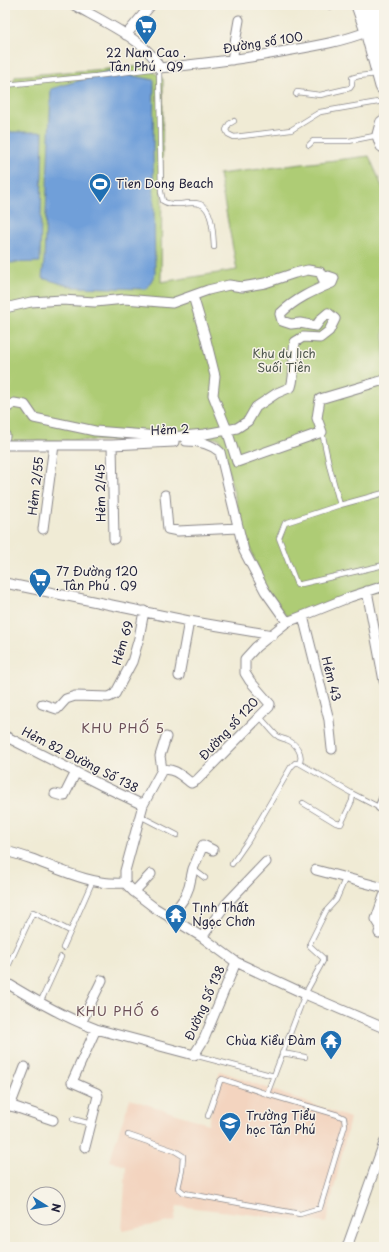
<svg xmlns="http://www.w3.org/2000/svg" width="389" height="1252" font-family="'Playpen Sans',sans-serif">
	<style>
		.built { fill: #f3d4bf }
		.green { fill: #aecc74; stroke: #687758 }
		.water { fill: #6f9fd9; stroke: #48608a }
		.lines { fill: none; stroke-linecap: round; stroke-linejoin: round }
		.lane-casing { stroke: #898688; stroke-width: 6 }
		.street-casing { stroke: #898688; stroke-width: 11 }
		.highway-casing { stroke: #898688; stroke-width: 19 }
		.lane { stroke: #fff; stroke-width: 4.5 }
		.street { stroke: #fff; stroke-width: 9 }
		.highway { stroke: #fff; stroke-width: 17 }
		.labels { text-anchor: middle; stroke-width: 3; stroke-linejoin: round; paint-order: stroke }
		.street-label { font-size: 12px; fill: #22223b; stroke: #f7f3e8 }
		.poi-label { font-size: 12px; fill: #22223b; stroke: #f7f3e8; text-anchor: start }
		.park-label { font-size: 12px; fill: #4c554c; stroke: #f7f3e8 }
		.neighbourhood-label { font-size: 13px; letter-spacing: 1px; fill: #6b4f57; stroke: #f7f3e8 }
	</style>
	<rect width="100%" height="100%" fill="#f7f3e8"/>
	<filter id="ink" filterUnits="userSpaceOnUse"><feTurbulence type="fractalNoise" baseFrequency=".025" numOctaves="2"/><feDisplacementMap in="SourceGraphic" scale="8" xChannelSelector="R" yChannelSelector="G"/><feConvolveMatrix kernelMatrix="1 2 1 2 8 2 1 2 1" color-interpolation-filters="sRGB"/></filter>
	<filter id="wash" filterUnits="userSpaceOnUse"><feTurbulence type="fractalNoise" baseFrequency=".012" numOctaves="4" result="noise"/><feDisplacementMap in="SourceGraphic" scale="16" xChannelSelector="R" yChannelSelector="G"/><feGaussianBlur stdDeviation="0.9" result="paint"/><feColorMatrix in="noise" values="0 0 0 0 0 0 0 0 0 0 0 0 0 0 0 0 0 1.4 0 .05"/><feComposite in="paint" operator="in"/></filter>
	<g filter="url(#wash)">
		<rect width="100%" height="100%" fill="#f0ebd5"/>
		<path class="built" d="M 220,1071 L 350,1118 L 326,1223 L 177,1206 L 174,1221 L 122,1231 L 126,1166 L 109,1161 L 130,1099 L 208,1124 Z"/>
		<path class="green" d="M 146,66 L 163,79 L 161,282 L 237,270 L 219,174 L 369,156 L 384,191 L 384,588 L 289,619 L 266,592 L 244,530 L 219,438 L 5,442 L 5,94 L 16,76 Z"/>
		<path class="water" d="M 110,71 L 154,80 L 153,147 L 155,274 L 147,289 L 73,287 L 42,278 L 44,261 L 51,89 Z
			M 8,132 L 43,132 L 40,262 L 5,263 L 5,199 Z"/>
	</g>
	<g filter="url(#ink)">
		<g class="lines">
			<g class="lane-casing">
				<path id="lane" d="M 328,5 L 330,7
					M 5,85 L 96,76 L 159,68 L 161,192 L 163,201 C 169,205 174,204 181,204 C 187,203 194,202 200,204 C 213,208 213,235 214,247
					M 296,94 L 297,92 L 320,95 L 350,88 L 352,85 L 352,78 L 359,76 L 377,74
					M 234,121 L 229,124 L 226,130 L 228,134 L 234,137 L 291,130 L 320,112 L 384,101
					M 309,145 L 313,141 L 349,141 L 379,135
					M 322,432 L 330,469 L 340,505
					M 384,493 L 340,505 L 285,523 L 279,538 L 297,585 L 384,565
					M 259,716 C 265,722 270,729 276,735 C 280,739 283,738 287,740 C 296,743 304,755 299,763
					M 303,803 L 336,823 L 341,824 L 352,801 L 353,794 L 384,810
					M 140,816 L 177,835
					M 232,864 L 248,841 L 291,767 L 295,763 L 299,763 L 353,794
					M 193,869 L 205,878
					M 63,948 L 93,880
					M 5,973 L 33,912 L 70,931
					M 40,1003 L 61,957
					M 282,1053 L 305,1057
					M 194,1055 L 274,1076
					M 208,1116 L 220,1081 L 222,1079 L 267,1094 L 305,994 L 323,961 L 323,958 L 310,946 L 310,943 L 326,911 L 336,900 L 345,879
					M 73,1119 L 91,1124
					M 128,1135 L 175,1151 L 183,1156 L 182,1170 L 178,1188 L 184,1193 L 300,1214 L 320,1208 L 345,1125 L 344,1118 L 338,1115 L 267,1094"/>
			</g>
			<g class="street-casing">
				<path id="street" d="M 74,5 C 96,18 152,43 159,68 C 201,64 244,59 286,51 C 315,46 341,42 369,31
					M 126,35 L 151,5
					M 232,60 L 239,20
					M 5,308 L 31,302 L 62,300 L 95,302 L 125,299 L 172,303 L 208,290 L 229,285 L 242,287 L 265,283 L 295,273 L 308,270 L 320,272 L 323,279 L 328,276 L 334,278 L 332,283 C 313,291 295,299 280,314 L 282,321 L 291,324 L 300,323 L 316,326 L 321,319 L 328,313 L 335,319 L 329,331 L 320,338 L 303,337 L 295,342 C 292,357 296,372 291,387 L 277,393 L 256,407 L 248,421 L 237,428 L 227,430 L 213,395 L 215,376 L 205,336 L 193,296
					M 5,409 L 14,403 L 25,405 L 34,418 L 95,431 L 171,437 L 205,434 L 227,430 L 237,462 L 322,432 L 317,418 L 320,399 L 384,380
					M 5,435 L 5,437
					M 186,441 C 199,441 210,443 220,452 L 244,551 L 265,591 L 287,622
					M 5,445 L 112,445 L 174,442
					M 112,445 L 114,539
					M 165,495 L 168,529 L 178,531 L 238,528
					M 43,529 L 54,445
					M 5,583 L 189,621 L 273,635
					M 384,586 L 350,597 L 305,615 L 287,622 L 256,647 L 245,659 L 245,673 L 250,681 L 270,704 L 269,707 L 197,780 L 191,783 C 182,776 173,767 162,770 L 143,805 L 125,871 L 125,883 L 134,892 L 155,908 L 202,937 L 236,962 L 305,994 L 384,1028
					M 367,591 L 384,681
					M 303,616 L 329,720 L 332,749
					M 179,676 L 189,621
					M 42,704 L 57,709 L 66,699 L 75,696 L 109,697 L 115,694 L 132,662 L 139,638 L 144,611
					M 5,736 L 103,786 L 143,805
					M 162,770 L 160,756 L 166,737
					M 55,794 L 64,796 L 76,772
					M 380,807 L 384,798
					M 5,851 C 14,853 23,856 32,859 C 61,870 93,886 125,883
					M 316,870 L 384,888
					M 134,892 L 151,874
					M 170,918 L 185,897 L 189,887 L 193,869 L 203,845 L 213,850
					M 379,933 L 381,927 L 376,919 L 384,896
					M 202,937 L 226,904 L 266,862
					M 5,982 C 34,1000 64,1017 96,1029 L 194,1055 L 204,1039 L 236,962
					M 81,1023 L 102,980
					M 5,1105 L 15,1107 L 53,1120
					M 10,1106 L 25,1067
					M 85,1147 L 98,1096 L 97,1093 L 72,1082 L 96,1029
					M 347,1247 L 384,1143"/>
			</g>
			<g class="highway-casing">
				<path id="highway" d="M 360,5 L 369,31 L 384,86
					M 375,5 L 384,32
					M 384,124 L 381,135 L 384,144"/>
			</g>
			<use href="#lane" class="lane"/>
			<use href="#street" class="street"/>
			<use href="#highway" class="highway"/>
		</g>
	</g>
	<defs>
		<g id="supermarket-pin" transform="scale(1.15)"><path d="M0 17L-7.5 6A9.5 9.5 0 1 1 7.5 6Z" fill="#1f6fb2" stroke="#f7f3e8"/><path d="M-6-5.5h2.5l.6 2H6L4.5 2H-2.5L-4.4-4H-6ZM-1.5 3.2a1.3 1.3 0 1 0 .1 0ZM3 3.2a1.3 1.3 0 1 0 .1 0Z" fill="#fff"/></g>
		<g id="stadium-pin" transform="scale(1.15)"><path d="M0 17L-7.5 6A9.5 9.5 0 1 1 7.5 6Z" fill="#1f6fb2" stroke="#f7f3e8"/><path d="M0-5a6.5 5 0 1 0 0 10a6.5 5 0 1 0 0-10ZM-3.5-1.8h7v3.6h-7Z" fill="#fff"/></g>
		<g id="temple-pin" transform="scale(1.15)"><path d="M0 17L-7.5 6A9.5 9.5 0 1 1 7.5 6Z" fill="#1f6fb2" stroke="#f7f3e8"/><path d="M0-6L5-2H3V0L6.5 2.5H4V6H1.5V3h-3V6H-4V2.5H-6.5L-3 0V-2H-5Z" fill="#fff"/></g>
		<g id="school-pin" transform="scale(1.15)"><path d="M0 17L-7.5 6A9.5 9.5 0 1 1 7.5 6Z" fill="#1f6fb2" stroke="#f7f3e8"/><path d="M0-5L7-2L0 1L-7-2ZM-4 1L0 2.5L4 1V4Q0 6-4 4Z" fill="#fff"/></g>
	</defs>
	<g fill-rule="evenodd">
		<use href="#supermarket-pin" x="146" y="26"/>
		<use href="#stadium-pin" x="100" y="184"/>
		<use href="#supermarket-pin" x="40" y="579"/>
		<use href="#temple-pin" x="176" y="915"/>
		<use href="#temple-pin" x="331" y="1041"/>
		<use href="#school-pin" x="230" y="1123"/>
	</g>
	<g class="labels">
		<g class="street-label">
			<text transform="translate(263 43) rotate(-9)" y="4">Đường số 100</text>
			<text transform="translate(170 430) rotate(-3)" y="4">Hẻm 2</text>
			<text transform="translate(36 486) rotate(-83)" y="4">Hẻm 2/55</text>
			<text transform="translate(101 493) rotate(-91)" y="4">Hẻm 2/45</text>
			<text transform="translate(123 643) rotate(-73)" y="4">Hẻm 69</text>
			<text transform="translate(331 679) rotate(76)" y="4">Hẻm 43</text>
			<text transform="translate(229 729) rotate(-47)" y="4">Đường số 120</text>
			<text transform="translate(80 760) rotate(27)" y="4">Hẻm 82 Đường Số 138</text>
			<text transform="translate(205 1003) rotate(-66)" y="4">Đường Số 138</text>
		</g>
		<g class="poi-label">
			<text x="146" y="57" text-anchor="middle">22 Nam Cao .<tspan x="146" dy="14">Tân Phú . Q9</tspan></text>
			<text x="116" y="188">Tien Dong Beach</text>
			<text x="56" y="576">77 Đường 120<tspan x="56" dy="14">. Tân Phú . Q9</tspan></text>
			<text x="192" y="912">Tịnh Thất<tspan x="192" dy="14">Ngọc Chơn</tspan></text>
			<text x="316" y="1045" text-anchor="end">Chùa Kiều Đàm</text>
			<text x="246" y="1120">Trường Tiểu<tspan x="246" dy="14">học Tân Phú</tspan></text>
		</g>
		<g class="park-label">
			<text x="284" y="358">Khu du lịch<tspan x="284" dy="14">Suối Tiên</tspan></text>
		</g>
		<g class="neighbourhood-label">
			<text x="123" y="733">KHU PHỐ 5</text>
			<text x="118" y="1016">KHU PHỐ 6</text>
		</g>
	</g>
	<rect width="389" height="1252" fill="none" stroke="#f7f3e8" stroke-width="20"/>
	<g transform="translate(46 1206) rotate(101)"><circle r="19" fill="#f7f3e8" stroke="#a29fa3"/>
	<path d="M0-3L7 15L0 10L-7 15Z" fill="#1f6fb2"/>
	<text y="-6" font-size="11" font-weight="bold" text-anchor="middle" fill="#22223b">N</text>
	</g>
</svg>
